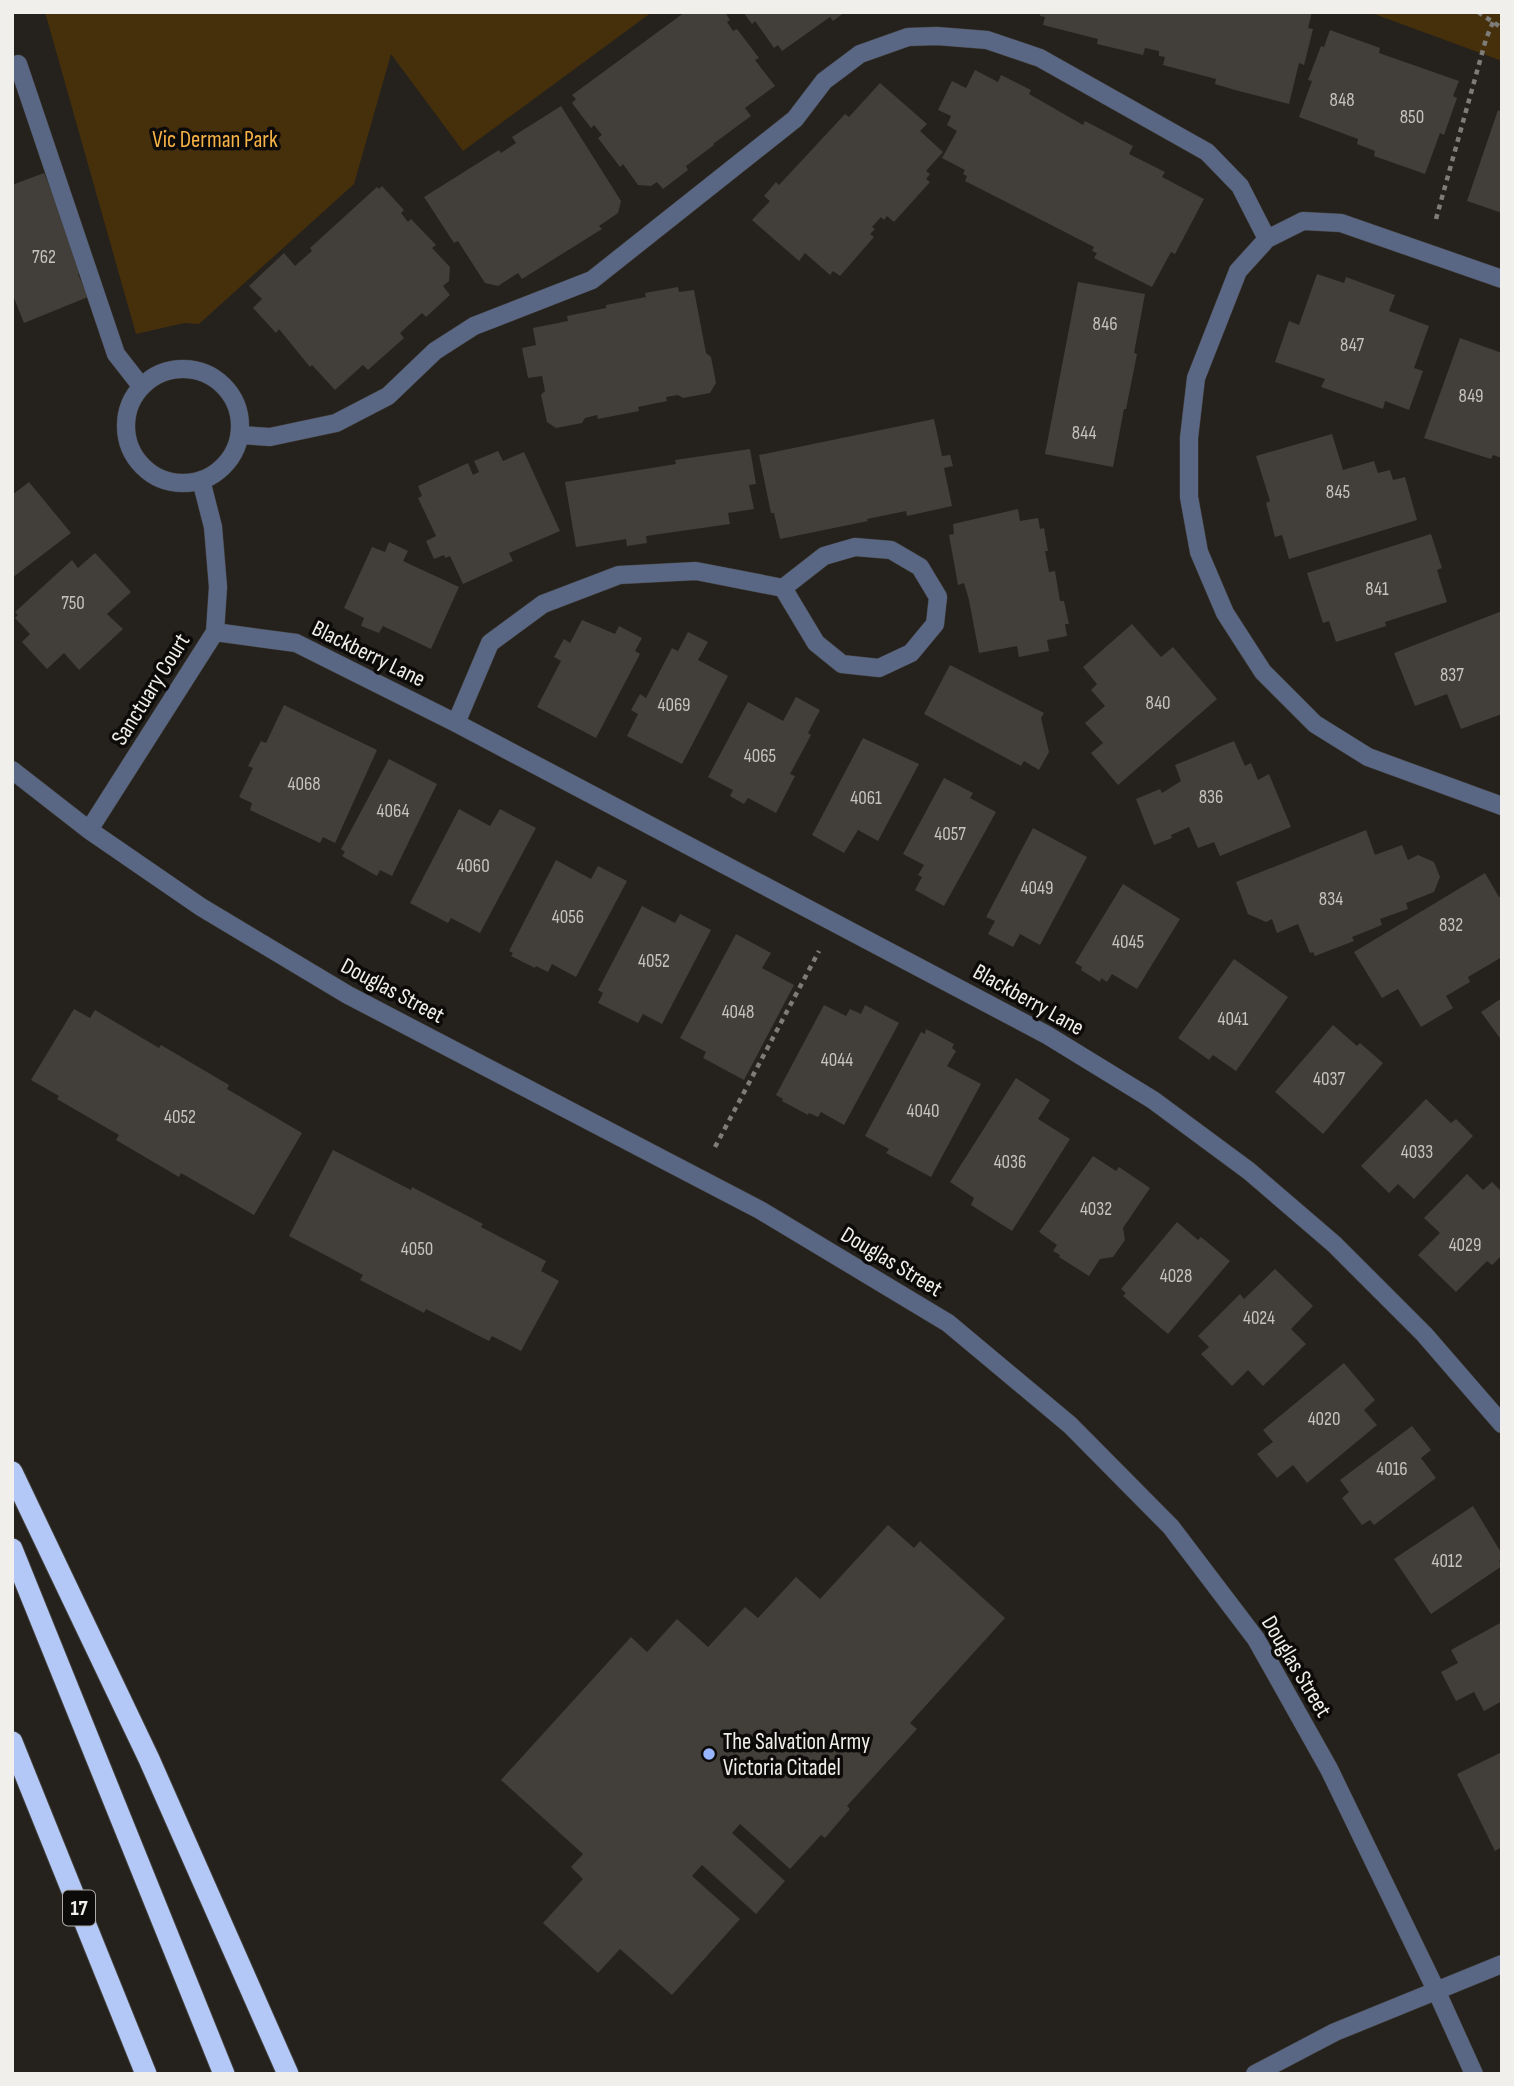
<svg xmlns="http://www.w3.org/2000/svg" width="1514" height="2086" font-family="'Sofia Sans Condensed',sans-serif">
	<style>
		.green { fill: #46300b }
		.building { fill: #423e39 }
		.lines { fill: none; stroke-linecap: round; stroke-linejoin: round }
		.minor-casing { stroke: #423f3a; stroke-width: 19 }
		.highway-casing { stroke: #423f3a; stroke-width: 23 }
		.path { stroke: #7e7c78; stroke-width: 4.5; stroke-dasharray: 5 5; stroke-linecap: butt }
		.minor { stroke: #596785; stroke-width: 18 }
		.highway { stroke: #b3c8f6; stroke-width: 21 }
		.poi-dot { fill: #97b6fd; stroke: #0d0b09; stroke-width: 2.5 }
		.labels { text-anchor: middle; stroke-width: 7; stroke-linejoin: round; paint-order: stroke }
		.number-label { font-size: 19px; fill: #c5c3bf }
		.shield { fill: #0d0b09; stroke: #adaba8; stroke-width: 2 }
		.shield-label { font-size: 21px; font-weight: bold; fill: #f1efec }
		.park-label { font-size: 23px; fill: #f7b346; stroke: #0d0b09 }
		.street-label { font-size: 23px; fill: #f1efec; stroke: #0d0b09 }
		.poi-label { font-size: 23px; fill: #f1efec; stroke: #0d0b09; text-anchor: start }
	</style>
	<rect width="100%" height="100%" fill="#25221d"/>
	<path class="green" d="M 45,12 L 652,12 L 463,151 L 391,54 L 354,184 L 199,324 L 184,323 L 136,334 Z
		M 1369,12 L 1502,12 L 1502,61 Z"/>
	<path class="building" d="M 685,12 L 725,12 L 730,20 L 727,22 L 733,31 L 737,29 L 759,58 L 755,60 L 775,86 L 745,108 L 751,116 L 713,144 L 714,145 L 686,166 L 688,170 L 663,189 L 657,182 L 651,186 L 638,185 L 623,164 L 620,167 L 598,138 L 602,135 L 594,125 L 591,128 L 572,103 L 576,99 L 572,95 Z
		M 743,12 L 845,12 L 833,21 L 830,17 L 782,51 L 778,45 L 774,48 L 755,21 L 752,24 Z
		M 1040,12 L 1312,12 L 1308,28 L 1313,29 L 1304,65 L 1299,63 L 1289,104 L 1235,90 L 1215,84 L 1216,79 L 1163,65 L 1165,57 L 1159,56 L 1159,51 L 1145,48 L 1143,55 L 1097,44 L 1098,39 L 1043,25 L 1045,17 L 1040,16 Z
		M 1330,30 L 1380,48 L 1379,53 L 1459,81 L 1453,96 L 1457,98 L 1444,135 L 1440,133 L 1425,174 L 1374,156 L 1375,151 L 1357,144 L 1358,139 L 1299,117 L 1312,81 L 1308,80 L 1321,46 L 1324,47 Z
		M 975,70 L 998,82 L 1001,75 L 1031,90 L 1029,94 L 1083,125 L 1085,121 L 1133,146 L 1129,154 L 1165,172 L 1162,177 L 1204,199 L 1175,254 L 1171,252 L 1152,287 L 1094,258 L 1097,253 L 1092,251 L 1094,247 L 965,181 L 967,176 L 963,174 L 965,170 L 942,158 L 957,131 L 947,125 L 951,116 L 938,110 L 952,81 L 966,88 Z
		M 880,83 L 927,124 L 920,131 L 943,152 L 926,171 L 930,174 L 926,179 L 930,182 L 894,222 L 887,216 L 884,220 L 881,217 L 872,227 L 875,229 L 870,234 L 874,237 L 840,276 L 833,271 L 830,275 L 805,253 L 799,261 L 752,220 L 770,201 L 764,196 L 776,182 L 779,185 L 845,114 L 849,117 Z
		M 561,106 L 621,201 L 618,213 L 599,226 L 602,229 L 522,279 L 518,273 L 498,286 L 485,283 L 458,241 L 454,243 L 424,197 L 499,150 L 501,153 L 516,143 L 512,137 Z
		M 1498,110 L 1502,112 L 1502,213 L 1467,201 Z
		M 44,173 L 54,197 L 58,195 L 82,272 L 78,274 L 88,297 L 24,323 L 14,298 L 12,298 L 12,185 Z
		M 382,186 L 404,210 L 401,213 L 408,222 L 411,219 L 436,245 L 432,248 L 450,267 L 449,281 L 443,286 L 450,295 L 426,317 L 422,313 L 400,333 L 404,338 L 368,370 L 363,365 L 335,390 L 312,365 L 310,367 L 279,329 L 276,333 L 253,308 L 262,299 L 249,286 L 284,253 L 295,266 L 312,251 L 310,248 L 377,187 L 379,189 Z
		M 1317,274 L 1344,283 L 1346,277 L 1395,295 L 1389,311 L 1429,326 L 1414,368 L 1423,371 L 1409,410 L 1385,401 L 1383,409 L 1321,387 L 1325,379 L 1275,362 L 1289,321 L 1299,325 Z
		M 1078,282 L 1145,294 L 1134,353 L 1137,354 L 1126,409 L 1124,409 L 1113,467 L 1045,454 Z
		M 678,287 L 679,292 L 694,290 L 706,353 L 711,357 L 716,383 L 710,393 L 683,398 L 678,395 L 666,397 L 667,401 L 638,407 L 639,411 L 598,419 L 597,415 L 585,418 L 582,423 L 556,428 L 547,422 L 541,395 L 545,391 L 542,376 L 528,378 L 522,348 L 536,345 L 533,328 L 568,321 L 567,316 L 606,308 L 606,305 L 646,297 L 645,293 Z
		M 1460,338 L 1502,353 L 1502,458 L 1493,455 L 1491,459 L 1424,438 Z
		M 934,419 L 942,456 L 950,455 L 953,466 L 944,468 L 952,506 L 907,516 L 906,511 L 867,519 L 868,521 L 780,539 L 774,513 L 771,513 L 759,455 Z
		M 1332,434 L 1343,470 L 1374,461 L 1378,473 L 1390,470 L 1393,480 L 1405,477 L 1417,520 L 1289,559 L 1282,535 L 1275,537 L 1266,503 L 1270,501 L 1256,456 Z
		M 750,449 L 756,484 L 749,485 L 754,509 L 728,513 L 730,524 L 646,536 L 647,543 L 627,546 L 626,539 L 576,547 L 565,482 L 676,464 L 675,460 Z
		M 498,451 L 503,461 L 524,452 L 560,531 L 509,553 L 513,561 L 463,584 L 450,556 L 445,558 L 444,555 L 434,559 L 426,541 L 436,536 L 418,498 L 422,496 L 418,486 L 468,463 L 473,475 L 479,472 L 474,461 Z
		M 29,482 L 71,533 L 12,578 L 12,495 Z
		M 1018,509 L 1020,521 L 1038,518 L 1040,529 L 1044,528 L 1048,551 L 1045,551 L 1049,572 L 1055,571 L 1060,601 L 1064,601 L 1069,624 L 1065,624 L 1067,636 L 1047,640 L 1049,651 L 1019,657 L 1017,646 L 979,653 L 969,600 L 964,583 L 958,585 L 949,535 L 954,534 L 953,524 Z
		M 1431,534 L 1442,568 L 1437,570 L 1447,602 L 1385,622 L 1386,626 L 1336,642 L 1329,621 L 1323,623 L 1307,573 Z
		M 389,542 L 408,551 L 403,561 L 459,587 L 431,649 L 383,626 L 379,633 L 361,626 L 364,618 L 344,608 L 372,547 L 385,552 Z
		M 95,553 L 131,592 L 107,614 L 123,629 L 79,670 L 64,653 L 47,669 L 22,642 L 30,634 L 15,618 L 18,615 L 15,612 L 72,560 L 78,568 Z
		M 1502,611 L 1502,714 L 1461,729 L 1447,694 L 1415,706 L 1394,653 Z
		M 582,620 L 615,634 L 619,626 L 642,638 L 635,651 L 640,654 L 596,738 L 537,707 L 561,661 L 554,657 L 564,639 L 570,643 Z
		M 1132,624 L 1161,657 L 1173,647 L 1217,699 L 1118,785 L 1091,753 L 1103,743 L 1085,723 L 1105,706 L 1091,690 L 1097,684 L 1083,667 Z
		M 688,632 L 708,642 L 698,660 L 728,676 L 682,764 L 627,736 L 638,714 L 631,710 L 640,694 L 646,698 L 672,648 L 678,651 Z
		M 950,665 L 1044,713 L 1041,718 L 1049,752 L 1039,770 L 1024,761 L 1021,766 L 924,714 Z
		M 796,697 L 820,710 L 808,733 L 811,735 L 790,774 L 795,776 L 776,813 L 748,798 L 744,804 L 730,796 L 733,790 L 708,777 L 748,702 L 783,721 Z
		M 284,705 L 377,750 L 335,843 L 323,837 L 320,843 L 250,810 L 252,803 L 239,797 L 253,768 L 248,766 L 261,741 L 266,743 Z
		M 863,738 L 919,764 L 878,841 L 858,830 L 844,853 L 812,835 Z
		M 1234,741 L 1245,766 L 1251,763 L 1258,780 L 1269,774 L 1291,827 L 1220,856 L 1214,842 L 1198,848 L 1189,827 L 1171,835 L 1172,838 L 1154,845 L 1136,799 L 1160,789 L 1162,793 L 1181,781 L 1175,765 Z
		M 389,759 L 437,784 L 392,876 L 380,870 L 377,876 L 342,856 L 345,852 L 341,849 Z
		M 944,778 L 973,793 L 970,798 L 996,812 L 944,906 L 915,890 L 922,877 L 918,875 L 924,865 L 903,854 Z
		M 459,809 L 490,826 L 500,809 L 536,828 L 480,933 L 451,918 L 448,923 L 410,903 Z
		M 1033,828 L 1087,857 L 1040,945 L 1020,934 L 1013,947 L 988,934 L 995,921 L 986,917 Z
		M 1366,830 L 1375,855 L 1402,845 L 1408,860 L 1418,855 L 1434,862 L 1440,877 L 1434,892 L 1406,903 L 1408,909 L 1380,919 L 1382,925 L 1352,937 L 1354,941 L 1315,956 L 1313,952 L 1310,953 L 1298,924 L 1277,933 L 1272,919 L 1266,922 L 1248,914 L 1236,882 Z
		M 556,860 L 591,879 L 598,866 L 627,881 L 576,977 L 552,964 L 548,972 L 536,966 L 535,968 L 511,956 L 513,953 L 509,951 Z
		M 1485,873 L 1499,897 L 1502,895 L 1502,957 L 1468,977 L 1470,982 L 1446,996 L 1453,1008 L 1421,1027 L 1398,989 L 1382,998 L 1354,952 Z
		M 1123,884 L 1180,919 L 1137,989 L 1112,974 L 1107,982 L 1101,978 L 1100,982 L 1081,970 L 1082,967 L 1075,963 Z
		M 642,906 L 675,923 L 680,914 L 711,930 L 662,1024 L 643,1014 L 638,1023 L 598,1003 L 603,993 L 598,990 Z
		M 736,934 L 771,953 L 762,968 L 794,985 L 744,1080 L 703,1058 L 706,1052 L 680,1038 Z
		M 1234,959 L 1288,997 L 1236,1071 L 1213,1055 L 1209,1060 L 1178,1038 Z
		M 1502,998 L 1502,1041 L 1481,1012 Z
		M 824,1005 L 846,1016 L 850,1009 L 861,1014 L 865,1005 L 899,1023 L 844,1125 L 821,1112 L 818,1117 L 809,1113 L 808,1115 L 782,1101 L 783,1099 L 776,1095 Z
		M 74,1009 L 90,1018 L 95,1010 L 159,1048 L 161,1045 L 229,1085 L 227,1089 L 302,1133 L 254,1215 L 181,1173 L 179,1177 L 116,1140 L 119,1135 L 57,1099 L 59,1096 L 31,1080 Z
		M 1333,1025 L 1357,1046 L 1360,1043 L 1383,1063 L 1323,1134 L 1275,1092 Z
		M 926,1029 L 954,1044 L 952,1048 L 956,1051 L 947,1066 L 981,1084 L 931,1177 L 886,1153 L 889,1149 L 865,1136 L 921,1032 L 925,1034 Z
		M 1016,1078 L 1050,1100 L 1038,1119 L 1070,1139 L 1012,1231 L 971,1205 L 974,1198 L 950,1182 Z
		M 1426,1099 L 1451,1123 L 1456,1119 L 1473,1136 L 1414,1199 L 1398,1184 L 1389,1193 L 1361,1166 Z
		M 333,1150 L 411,1190 L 412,1187 L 483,1224 L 481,1227 L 546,1261 L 541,1271 L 559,1281 L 521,1351 L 492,1336 L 489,1341 L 426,1309 L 424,1313 L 360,1280 L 363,1275 L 289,1236 Z
		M 1093,1156 L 1116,1171 L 1119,1167 L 1150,1188 L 1123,1228 L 1125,1240 L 1113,1257 L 1100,1259 L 1089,1276 L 1059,1257 L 1060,1255 L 1053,1251 L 1057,1245 L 1039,1232 Z
		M 1467,1174 L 1483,1190 L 1492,1182 L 1502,1192 L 1502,1255 L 1492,1265 L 1487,1261 L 1456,1292 L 1418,1255 L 1440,1233 L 1424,1218 Z
		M 1177,1222 L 1198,1240 L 1201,1237 L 1230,1261 L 1168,1334 L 1123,1296 L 1126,1293 L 1121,1289 Z
		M 1275,1269 L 1313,1306 L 1291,1329 L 1306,1344 L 1263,1386 L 1248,1370 L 1232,1386 L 1201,1354 L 1209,1347 L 1198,1336 L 1240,1294 L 1244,1299 Z
		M 1344,1363 L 1375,1400 L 1364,1410 L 1377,1425 L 1307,1483 L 1293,1465 L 1277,1478 L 1257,1454 L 1273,1442 L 1263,1430 Z
		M 1412,1426 L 1431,1450 L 1421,1458 L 1436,1478 L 1374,1525 L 1370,1520 L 1362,1525 L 1342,1498 L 1349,1492 L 1340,1480 Z
		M 1473,1506 L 1502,1554 L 1502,1559 L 1499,1561 L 1502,1566 L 1431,1614 L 1394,1559 Z
		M 888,1525 L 914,1548 L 920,1541 L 1005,1618 L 910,1723 L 917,1729 L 847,1806 L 850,1809 L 825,1838 L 821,1835 L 790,1869 L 740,1824 L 732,1833 L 785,1881 L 756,1914 L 702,1865 L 692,1876 L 740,1919 L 672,1995 L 620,1949 L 598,1973 L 543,1923 L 583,1879 L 571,1867 L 583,1854 L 501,1780 L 631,1637 L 647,1652 L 677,1619 L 708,1647 L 745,1607 L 758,1618 L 796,1577 L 820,1599 Z
		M 1502,1622 L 1502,1701 L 1484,1711 L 1474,1692 L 1456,1701 L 1441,1672 L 1458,1663 L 1451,1650 Z
		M 1502,1752 L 1502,1847 L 1495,1851 L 1457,1774 Z"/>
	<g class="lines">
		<g class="minor-casing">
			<path id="minor" d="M 18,64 L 116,354 L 141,386
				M 1502,279 L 1341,223 L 1303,221 L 1267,239 L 1238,271 L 1196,378 L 1189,438 L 1189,497 L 1199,552 L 1225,613 L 1263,672 L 1315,724 L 1368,757 L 1502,806
				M126 426a57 57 0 1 1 114 0a57 57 0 1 1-114 0Z
				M 240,435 L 270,437 L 336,423 L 388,396 L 435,351 L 474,326 L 592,280 L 795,119 L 824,81 L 860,54 L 908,37 L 937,36 L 987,40 L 1040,58 L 1207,152 L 1240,186 L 1267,239
				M 215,632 L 296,643 L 456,723 L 1047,1035 L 1153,1100 L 1249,1171 L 1334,1244 L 1424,1334 L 1502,1424
				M 456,723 L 490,643 L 543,604 L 619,575 L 696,571 L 783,588 L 816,643 L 842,664 L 879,668 L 911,653 L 935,624 L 938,597 L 920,567 L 891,550 L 855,547 L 824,556 L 783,588
				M 12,770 L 89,830 L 201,907 L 348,995 L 760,1210 L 948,1323 L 1070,1425 L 1171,1527 L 1256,1639 L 1329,1769 L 1436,1990 L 1474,2074
				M 89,830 L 215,632 L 218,587 L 213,527 L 201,480
				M 1255,2074 L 1335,2032 L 1502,1964"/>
		</g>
		<g class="highway-casing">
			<path id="highway" d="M 12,1472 L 149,1759 L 288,2074
				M 12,1549 L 224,2074
				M 12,1742 L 146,2074"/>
		</g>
		<path class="path" d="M 1478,12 L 1502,28
			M 1436,219 L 1486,39 L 1493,22
			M 715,1147 L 819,951"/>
		<use href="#minor" class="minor"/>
		<use href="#highway" class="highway"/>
	</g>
	<circle class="poi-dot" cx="709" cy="1754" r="7"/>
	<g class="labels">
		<g class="number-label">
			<text x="1342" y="106">848</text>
			<text x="1412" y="123">850</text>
			<text x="44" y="263">762</text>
			<text x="1105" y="330">846</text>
			<text x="1352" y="351">847</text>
			<text x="1471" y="402">849</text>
			<text x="1084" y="439">844</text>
			<text x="1338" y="498">845</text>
			<text x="1377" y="595">841</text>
			<text x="73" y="609">750</text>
			<text x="1452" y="681">837</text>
			<text x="1158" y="709">840</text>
			<text x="674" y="711">4069</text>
			<text x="760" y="762">4065</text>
			<text x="304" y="790">4068</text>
			<text x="1211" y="803">836</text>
			<text x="866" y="804">4061</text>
			<text x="393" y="817">4064</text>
			<text x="950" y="840">4057</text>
			<text x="473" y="872">4060</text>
			<text x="1037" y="894">4049</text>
			<text x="1331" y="905">834</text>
			<text x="568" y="923">4056</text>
			<text x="1451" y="931">832</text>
			<text x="1128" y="948">4045</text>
			<text x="654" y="967">4052</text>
			<text x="738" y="1018">4048</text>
			<text x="1233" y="1025">4041</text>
			<text x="837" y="1066">4044</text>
			<text x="1329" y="1085">4037</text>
			<text x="923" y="1117">4040</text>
			<text x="180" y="1123">4052</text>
			<text x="1417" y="1158">4033</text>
			<text x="1010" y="1168">4036</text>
			<text x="1096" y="1215">4032</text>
			<text x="1465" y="1251">4029</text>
			<text x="417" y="1255">4050</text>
			<text x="1176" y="1282">4028</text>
			<text x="1259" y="1324">4024</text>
			<text x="1324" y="1425">4020</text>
			<text x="1392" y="1475">4016</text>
			<text x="1447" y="1567">4012</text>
		</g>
		<rect class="shield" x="63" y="1890.5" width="32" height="35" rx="5"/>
		<g class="shield-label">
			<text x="79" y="1915">17</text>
		</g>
		<g class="park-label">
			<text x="215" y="147">Vic Derman Park</text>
		</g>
		<g class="street-label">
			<text transform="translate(369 653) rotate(26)" y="8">Blackberry Lane</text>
			<text transform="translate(150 689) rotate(-58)" y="8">Sanctuary Court</text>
			<text transform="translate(393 990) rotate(28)" y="8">Douglas Street</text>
			<text transform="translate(1029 999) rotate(29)" y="8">Blackberry Lane</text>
			<text transform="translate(892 1261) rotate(31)" y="8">Douglas Street</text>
			<text transform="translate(1297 1666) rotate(59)" y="8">Douglas Street</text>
		</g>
		<g class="poi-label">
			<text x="723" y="1749">The Salvation Army<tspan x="723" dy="26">Victoria Citadel</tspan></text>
		</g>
	</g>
	<rect width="1514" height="2086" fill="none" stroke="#f1efec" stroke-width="28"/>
</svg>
